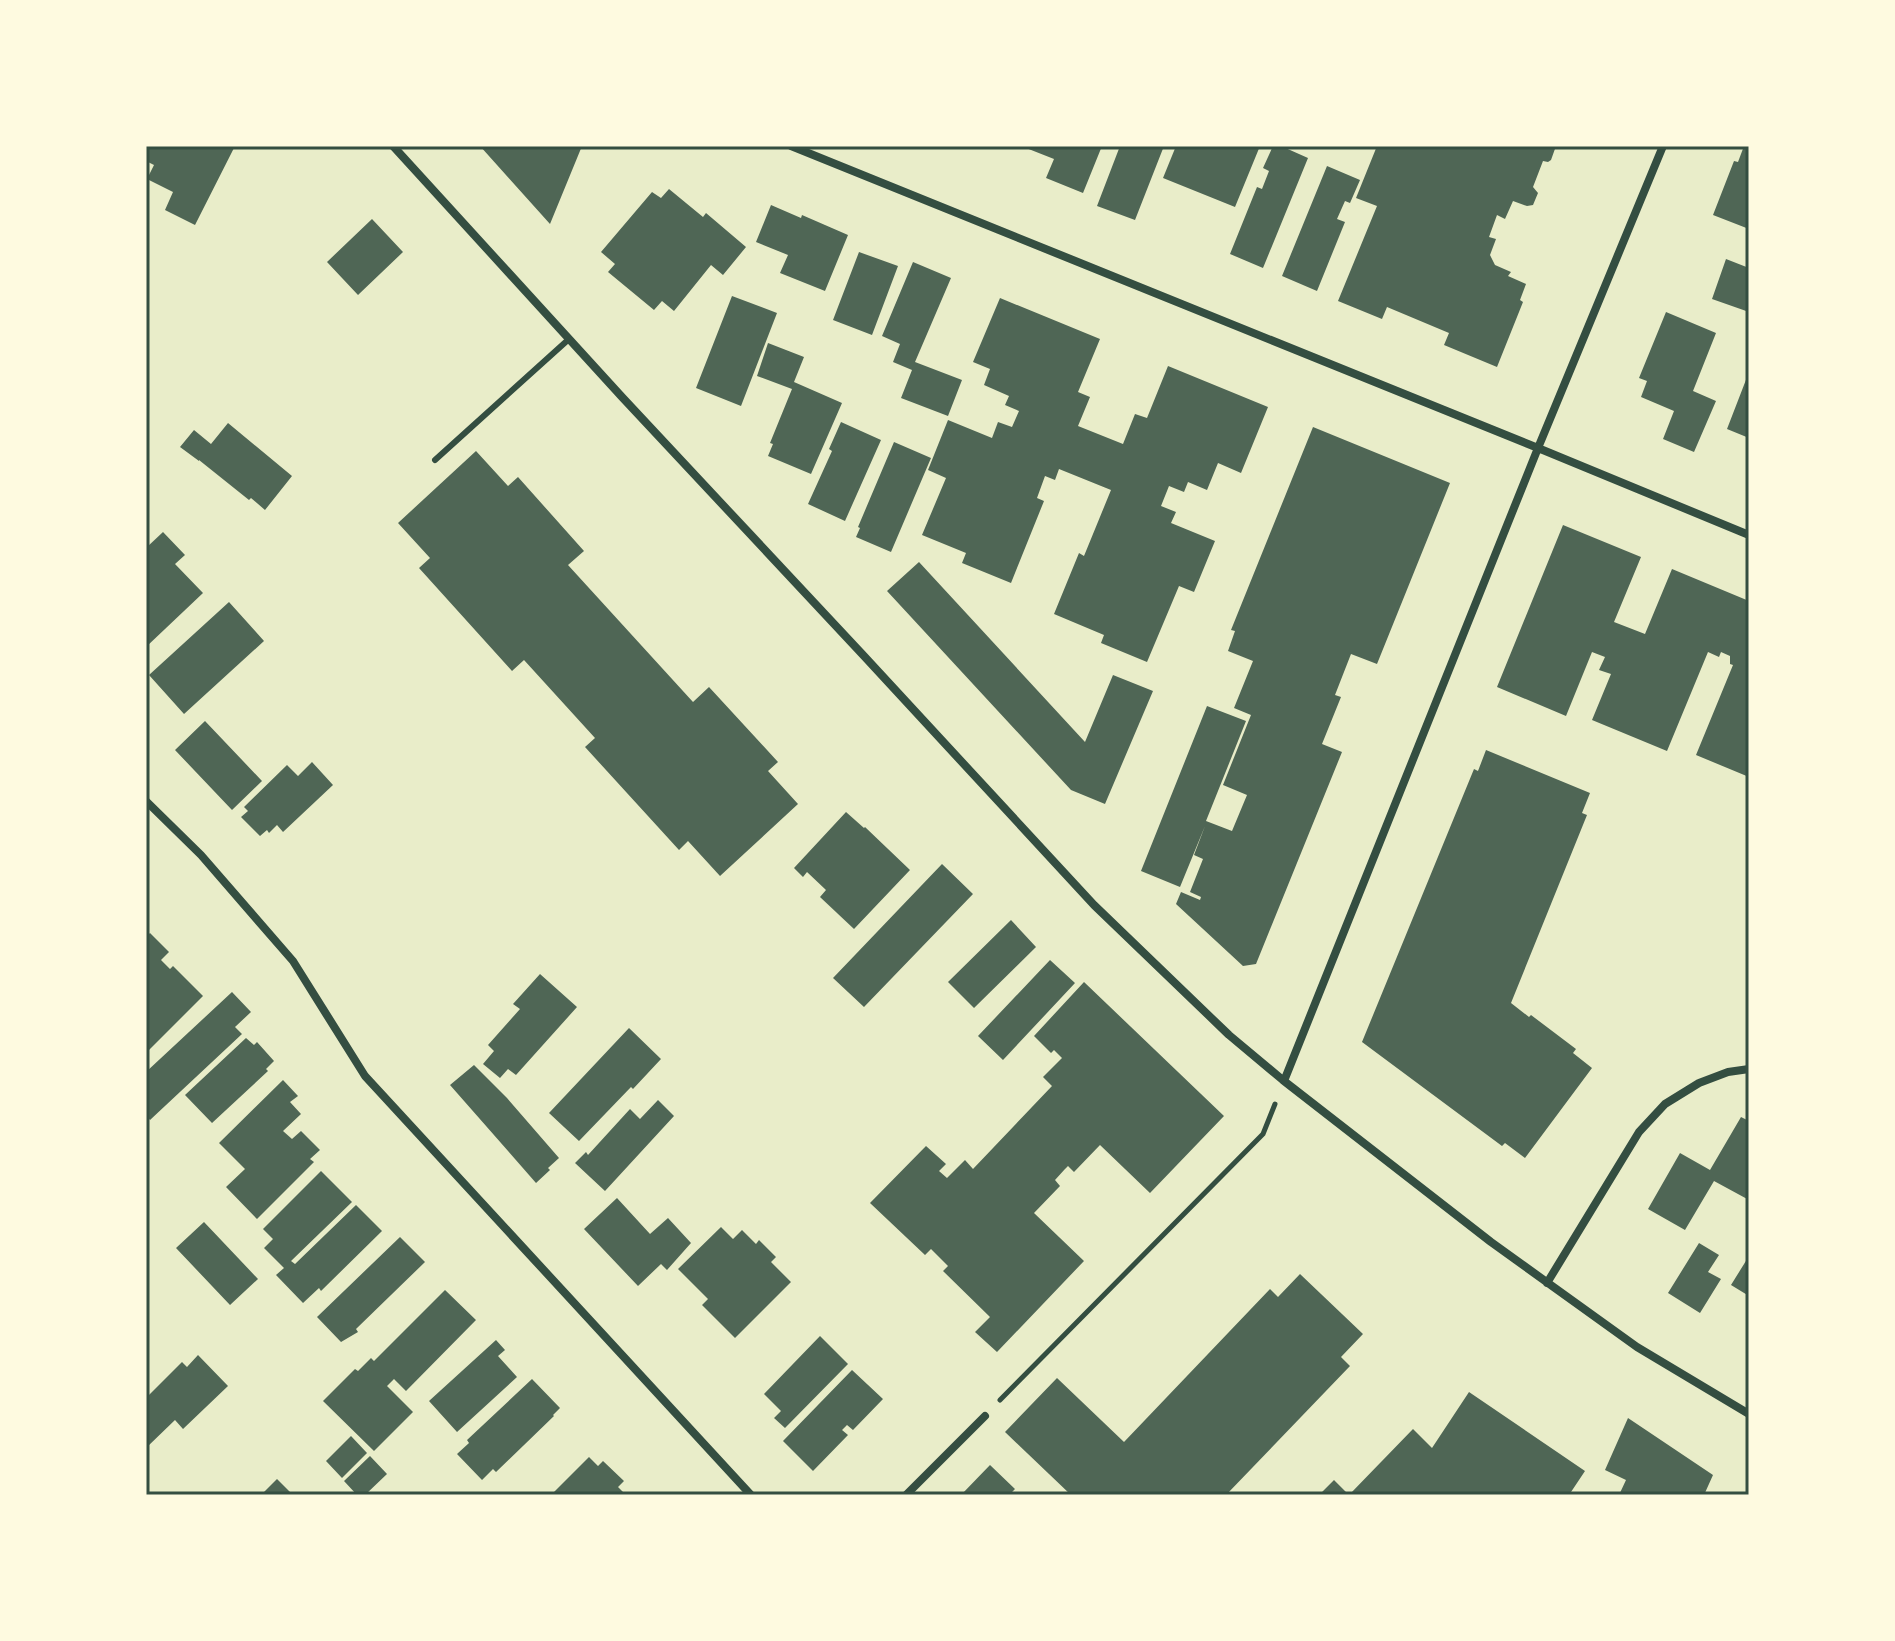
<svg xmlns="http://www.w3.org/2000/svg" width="1895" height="1641" font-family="'IBM Plex Sans',sans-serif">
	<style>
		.building { fill: #4f6655 }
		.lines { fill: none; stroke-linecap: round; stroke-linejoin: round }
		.path { stroke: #344e41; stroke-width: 5 }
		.service { stroke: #344e41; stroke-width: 6 }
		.minor { stroke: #344e41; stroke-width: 8 }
		.neatline { fill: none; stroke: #344e41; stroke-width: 3 }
	</style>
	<rect width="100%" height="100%" fill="#e9edc9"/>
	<path class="building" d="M 146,146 L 235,146 L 195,225 L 165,210 L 173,192 L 147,179 L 154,165 L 146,161 Z
		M 480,146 L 582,146 L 550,224 Z
		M 1021,146 L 1102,146 L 1083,193 L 1046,178 L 1054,159 Z
		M 1120,146 L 1164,146 L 1135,220 L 1097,206 Z
		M 1176,146 L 1260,146 L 1235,207 L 1163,178 Z
		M 1273,146 L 1281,146 L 1308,158 L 1263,268 L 1230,254 L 1257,187 L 1262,189 L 1269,171 L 1263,168 Z
		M 1377,146 L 1456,146 L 1463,149 L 1465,146 L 1556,146 L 1551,160 L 1548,162 L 1543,161 L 1533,187 L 1538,193 L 1533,205 L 1527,206 L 1513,201 L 1505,219 L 1497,215 L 1489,237 L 1496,239 L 1490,255 L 1495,265 L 1511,272 L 1508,276 L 1526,284 L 1520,300 L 1523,302 L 1497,367 L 1444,345 L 1449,333 L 1387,307 L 1382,319 L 1338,301 L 1377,206 L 1356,198 Z
		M 1744,146 L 1749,146 L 1749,229 L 1713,215 L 1734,161 L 1738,162 Z
		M 1327,166 L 1360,180 L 1350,203 L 1345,201 L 1337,219 L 1345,222 L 1317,291 L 1282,276 Z
		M 669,189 L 703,217 L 706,213 L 746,247 L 723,275 L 711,265 L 674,311 L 662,301 L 654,310 L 608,272 L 615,264 L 601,252 L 652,192 L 661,198 Z
		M 771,205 L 801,218 L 802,215 L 848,235 L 825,291 L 780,273 L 788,255 L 756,242 Z
		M 372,219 L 403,252 L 358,295 L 327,262 Z
		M 859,252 L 898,266 L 872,335 L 833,320 Z
		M 1726,259 L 1749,268 L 1749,312 L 1712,299 Z
		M 913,262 L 951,278 L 915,362 L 962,380 L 948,416 L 901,398 L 912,370 L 893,362 L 900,344 L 882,336 Z
		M 732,296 L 777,313 L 741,406 L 696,388 Z
		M 1000,298 L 1100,339 L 1078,392 L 1090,397 L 1078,426 L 1123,444 L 1135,414 L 1147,418 L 1168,366 L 1268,407 L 1241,473 L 1218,463 L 1207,490 L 1188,482 L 1184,492 L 1169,486 L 1161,506 L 1176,512 L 1171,523 L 1215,541 L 1194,592 L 1179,586 L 1147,662 L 1101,643 L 1104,635 L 1054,614 L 1079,553 L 1084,556 L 1111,490 L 1059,469 L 1055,480 L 1045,476 L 1037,498 L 1044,501 L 1011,583 L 962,563 L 966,553 L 922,535 L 946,478 L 928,470 L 948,420 L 992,438 L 998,422 L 1012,427 L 1019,411 L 1005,405 L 1009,396 L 984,385 L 990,369 L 973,362 Z
		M 1666,312 L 1716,333 L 1693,391 L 1716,401 L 1694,452 L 1663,439 L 1674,411 L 1641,397 L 1647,381 L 1639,378 Z
		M 768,343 L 804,357 L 794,382 L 842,403 L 811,474 L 768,456 L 773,444 L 770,443 L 792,389 L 757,376 Z
		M 1749,372 L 1749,438 L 1727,429 Z
		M 841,422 L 881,440 L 845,521 L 808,504 L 832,451 L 829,449 Z
		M 228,423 L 292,476 L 265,510 L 251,498 L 249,500 L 199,460 L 199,461 L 180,447 L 194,430 L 211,444 Z
		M 1313,427 L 1450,483 L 1377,664 L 1351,654 L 1335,695 L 1341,697 L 1322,744 L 1342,752 L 1256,964 L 1243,966 L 1176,904 L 1181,892 L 1200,900 L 1201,897 L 1190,892 L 1203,859 L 1194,855 L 1205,826 L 1180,887 L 1141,871 L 1207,706 L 1246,721 L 1206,821 L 1232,831 L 1247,795 L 1223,785 L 1251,715 L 1234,708 L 1253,661 L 1228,651 L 1235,631 L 1231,630 Z
		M 894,442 L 931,458 L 891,552 L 856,537 L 860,528 L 858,527 Z
		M 476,451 L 508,486 L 518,477 L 584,551 L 568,565 L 693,702 L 709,687 L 778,762 L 768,771 L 798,804 L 720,876 L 688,841 L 679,850 L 585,747 L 595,738 L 524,660 L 512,671 L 419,568 L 430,558 L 398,523 Z
		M 1563,525 L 1641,557 L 1614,622 L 1645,634 L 1672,569 L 1749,601 L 1749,777 L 1696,755 L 1733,665 L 1730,664 L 1730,656 L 1721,652 L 1719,657 L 1708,652 L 1667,751 L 1592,720 L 1611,674 L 1599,670 L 1605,657 L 1592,652 L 1566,716 L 1497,687 Z
		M 163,532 L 185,555 L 175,564 L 203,593 L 146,647 L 146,548 Z
		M 919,562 L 1085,742 L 1113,675 L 1153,691 L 1105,804 L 1071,790 L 887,591 Z
		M 229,602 L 264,641 L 184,714 L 149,675 Z
		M 205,721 L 262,781 L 232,810 L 175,750 Z
		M 1486,750 L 1590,793 L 1582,813 L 1587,815 L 1511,1003 L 1529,1017 L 1531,1015 L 1576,1049 L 1573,1053 L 1592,1068 L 1525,1158 L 1505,1143 L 1502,1146 L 1362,1042 L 1474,769 L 1478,771 Z
		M 312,762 L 333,785 L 283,832 L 277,825 L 269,833 L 267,830 L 260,836 L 241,817 L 248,811 L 244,807 L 287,765 L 298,776 Z
		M 846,812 L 864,828 L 865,827 L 910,870 L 854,929 L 820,897 L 826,890 L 807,872 L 803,877 L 794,868 Z
		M 942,864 L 973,894 L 864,1007 L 833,978 Z
		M 1011,920 L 1036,947 L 974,1008 L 948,982 Z
		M 150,933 L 169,952 L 161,960 L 170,969 L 173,966 L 203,996 L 146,1053 L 146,937 Z
		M 1050,960 L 1075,983 L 1003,1060 L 978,1036 Z
		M 540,974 L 577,1007 L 516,1075 L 508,1069 L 500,1078 L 483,1064 L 494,1051 L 488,1045 L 520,1009 L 513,1004 Z
		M 1084,982 L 1224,1116 L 1150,1193 L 1100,1145 L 1074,1172 L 1068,1166 L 1065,1169 L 1055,1180 L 1060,1186 L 1034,1213 L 1084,1261 L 997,1352 L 975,1332 L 990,1317 L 943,1271 L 948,1266 L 931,1249 L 925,1255 L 870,1203 L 926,1146 L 946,1164 L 939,1171 L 947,1178 L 965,1160 L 973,1169 L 1052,1086 L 1043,1077 L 1062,1058 L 1054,1050 L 1051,1053 L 1034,1036 Z
		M 232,992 L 251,1012 L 235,1027 L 242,1034 L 150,1120 L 146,1115 L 146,1072 Z
		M 629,1028 L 661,1059 L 633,1089 L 631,1087 L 579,1141 L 549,1113 Z
		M 246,1038 L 254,1045 L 257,1042 L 274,1061 L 266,1069 L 268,1071 L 212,1123 L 185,1095 Z
		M 474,1065 L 507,1098 L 559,1158 L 548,1168 L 550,1170 L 536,1183 L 450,1085 Z
		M 283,1080 L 298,1096 L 290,1102 L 301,1114 L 283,1131 L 292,1139 L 301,1131 L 320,1150 L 310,1159 L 314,1162 L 257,1219 L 226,1187 L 245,1169 L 219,1143 Z
		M 658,1100 L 674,1116 L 605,1191 L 575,1163 L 586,1152 L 588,1155 L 630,1109 L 640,1119 Z
		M 1741,1117 L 1749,1121 L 1749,1200 L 1714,1181 L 1685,1230 L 1648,1209 L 1680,1153 L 1710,1170 Z
		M 321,1171 L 352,1202 L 291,1261 L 295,1264 L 356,1205 L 382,1231 L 321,1291 L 319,1288 L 303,1303 L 276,1275 L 284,1268 L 264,1248 L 273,1239 L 263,1229 Z
		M 617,1198 L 650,1234 L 668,1218 L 691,1243 L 667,1270 L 661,1264 L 638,1286 L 584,1229 Z
		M 204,1222 L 258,1279 L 230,1305 L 176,1248 Z
		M 721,1227 L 733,1239 L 742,1230 L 756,1244 L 759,1240 L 776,1257 L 771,1262 L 791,1282 L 735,1338 L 702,1305 L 708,1299 L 678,1269 Z
		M 400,1237 L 425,1262 L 356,1329 L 358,1332 L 341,1342 L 317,1317 Z
		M 1699,1243 L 1719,1255 L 1708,1272 L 1721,1279 L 1700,1313 L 1668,1293 Z
		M 1749,1256 L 1749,1296 L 1731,1285 Z
		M 1300,1274 L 1363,1334 L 1341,1357 L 1350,1366 L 1226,1495 L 1071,1495 L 1005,1432 L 1057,1378 L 1124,1442 L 1270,1289 L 1278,1297 Z
		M 445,1290 L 476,1320 L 406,1391 L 394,1379 L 387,1386 L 413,1412 L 374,1451 L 323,1401 L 355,1369 L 358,1371 L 371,1358 L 374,1361 Z
		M 820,1336 L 848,1364 L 785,1428 L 774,1418 L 781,1411 L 764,1394 Z
		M 496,1340 L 505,1350 L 498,1356 L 517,1377 L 457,1432 L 429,1401 Z
		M 198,1355 L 228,1386 L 183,1429 L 175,1420 L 146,1448 L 146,1398 L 182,1362 L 187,1367 Z
		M 852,1370 L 883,1399 L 853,1430 L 847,1425 L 842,1430 L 848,1435 L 813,1471 L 783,1441 Z
		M 532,1379 L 560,1408 L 553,1415 L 554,1416 L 496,1472 L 493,1469 L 482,1480 L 457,1454 L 469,1443 L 467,1440 Z
		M 1469,1392 L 1585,1471 L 1569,1495 L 1319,1495 L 1334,1480 L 1349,1495 L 1413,1429 L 1432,1448 Z
		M 1628,1418 L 1713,1475 L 1704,1495 L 1619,1495 L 1626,1480 L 1605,1470 Z
		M 351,1436 L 367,1453 L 342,1478 L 326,1461 Z
		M 370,1456 L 387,1474 L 365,1495 L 357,1495 L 344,1481 Z
		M 589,1457 L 598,1466 L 603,1461 L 624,1481 L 618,1487 L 626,1495 L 555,1495 L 553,1493 Z
		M 990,1465 L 1015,1489 L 1009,1495 L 961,1495 Z
		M 277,1479 L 293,1495 L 261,1495 Z"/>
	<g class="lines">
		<path class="path" d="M 1000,1400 L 1263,1134 L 1275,1104"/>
		<path class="service" d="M 435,460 L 569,339"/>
		<path class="minor" d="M 393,146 L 622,397 L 864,656 L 1094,905 L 1229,1035 L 1284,1081 L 1491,1242 L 1637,1347 L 1749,1414
			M 791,146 L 1538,448 L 1749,535
			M 146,801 L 201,855 L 293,961 L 365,1076 L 751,1495
			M 1284,1081 L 1538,448 L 1663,146
			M 1547,1283 L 1639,1132 L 1665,1104 L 1699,1083 L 1728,1072 L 1749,1069
			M 906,1495 L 985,1416"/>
	</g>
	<rect width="1895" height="1641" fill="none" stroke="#fefae0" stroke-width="296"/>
	<rect x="148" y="148" width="1599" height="1345" class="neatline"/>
</svg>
